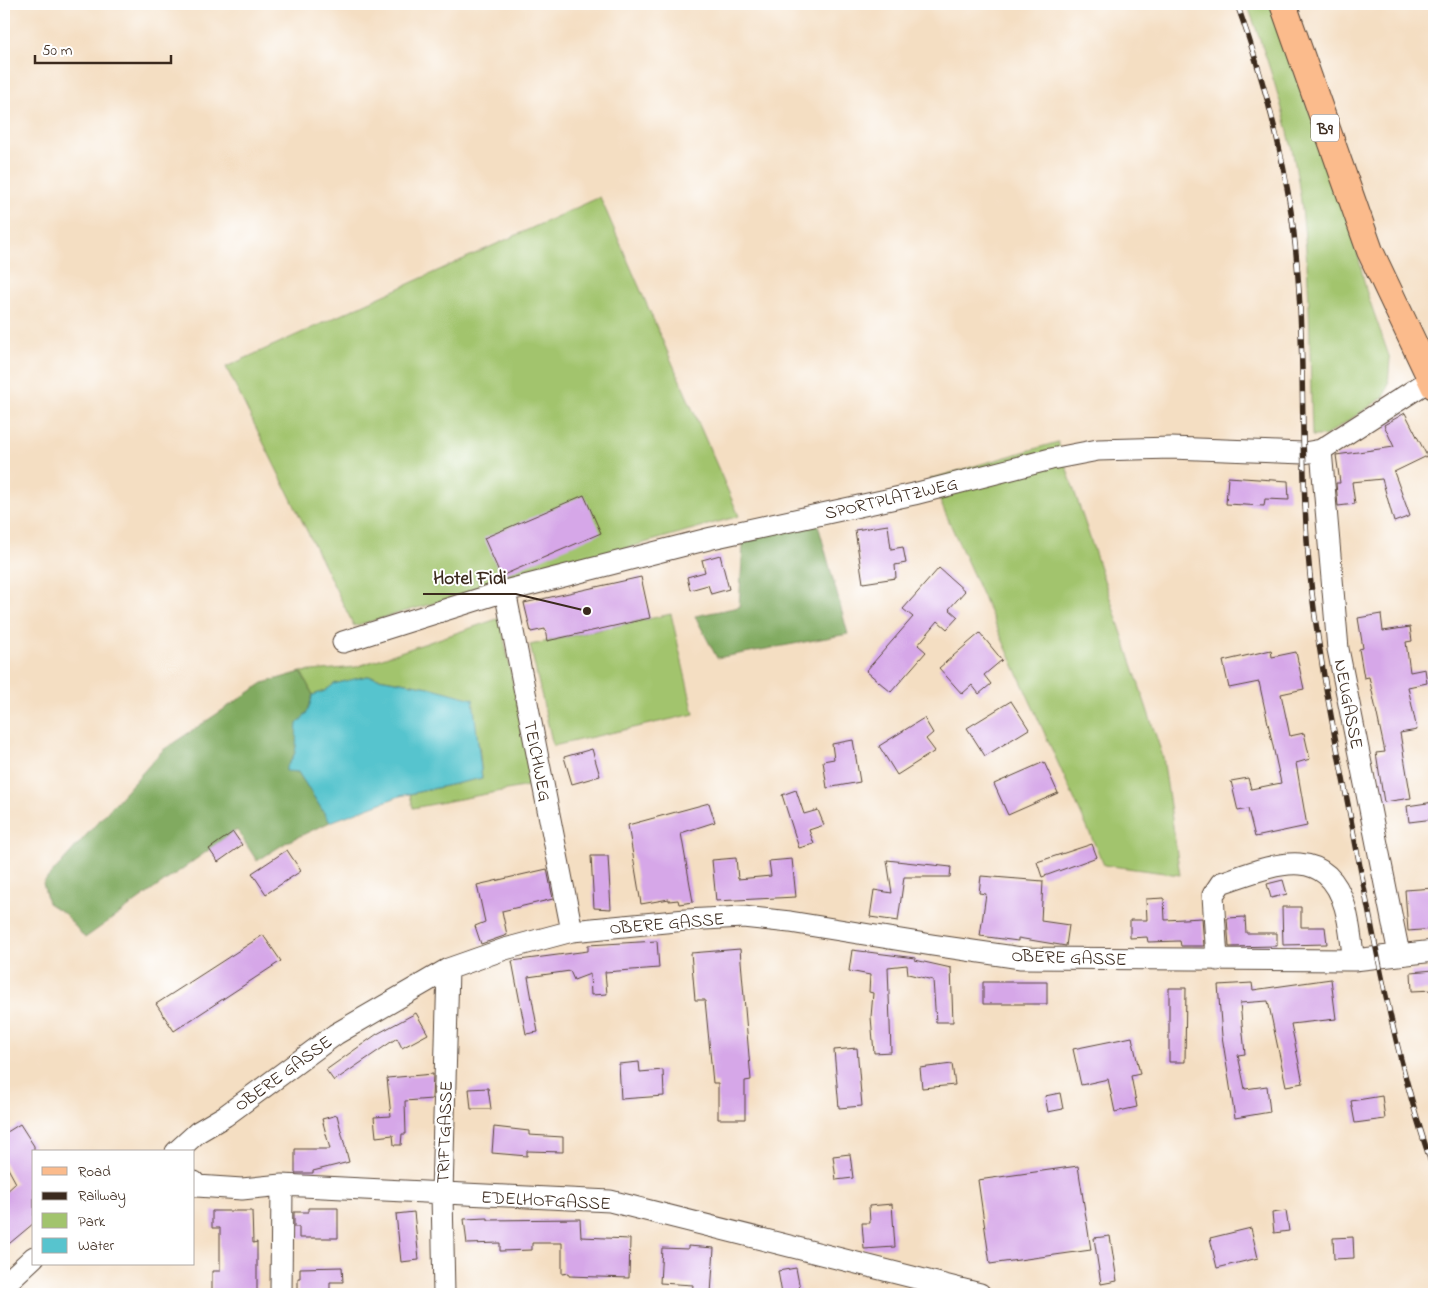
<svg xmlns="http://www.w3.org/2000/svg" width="1438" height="1298" font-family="'Indie Flower',sans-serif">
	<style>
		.green { fill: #a2c46d; stroke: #6e7746 }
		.forest { fill: #81aa60; stroke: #5e6a3f }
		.water { fill: #57c4ce; stroke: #497776 }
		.building { fill: #d6a7e8 }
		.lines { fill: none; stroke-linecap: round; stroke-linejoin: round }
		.minor-casing { stroke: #574537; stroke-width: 23 }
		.major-casing { stroke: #574537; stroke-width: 28 }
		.minor { stroke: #fff; stroke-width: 21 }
		.major { stroke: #fbbb8c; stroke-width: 26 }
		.rail-casing { stroke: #3b2a1e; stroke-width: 5.5 }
		.rail { stroke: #fff; stroke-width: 4; stroke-dasharray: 11; stroke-linecap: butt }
		.labels { text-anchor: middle; stroke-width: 4; stroke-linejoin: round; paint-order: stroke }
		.shield { fill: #fff; stroke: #766a62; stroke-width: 1 }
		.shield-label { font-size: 16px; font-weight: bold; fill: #3b2a1e }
		.street-label { font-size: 18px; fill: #3b2a1e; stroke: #fff }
		.leader { fill: none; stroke: #3b2a1e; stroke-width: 2 }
		.callout-dot { fill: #3b2a1e; stroke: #fff; stroke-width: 2 }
		.callout-label { font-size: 19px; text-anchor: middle; font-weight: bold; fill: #3b2a1e; stroke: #fff; stroke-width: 4; stroke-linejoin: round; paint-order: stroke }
	</style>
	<rect width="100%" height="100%" fill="#fff"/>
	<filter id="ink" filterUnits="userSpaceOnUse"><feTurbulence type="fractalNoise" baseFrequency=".02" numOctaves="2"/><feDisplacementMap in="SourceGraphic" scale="10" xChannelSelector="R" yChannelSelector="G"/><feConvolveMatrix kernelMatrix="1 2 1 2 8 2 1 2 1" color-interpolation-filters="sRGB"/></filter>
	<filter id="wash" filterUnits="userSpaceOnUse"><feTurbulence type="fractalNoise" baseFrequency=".0096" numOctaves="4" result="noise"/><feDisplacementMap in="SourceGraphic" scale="20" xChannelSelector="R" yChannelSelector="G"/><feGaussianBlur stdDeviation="1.12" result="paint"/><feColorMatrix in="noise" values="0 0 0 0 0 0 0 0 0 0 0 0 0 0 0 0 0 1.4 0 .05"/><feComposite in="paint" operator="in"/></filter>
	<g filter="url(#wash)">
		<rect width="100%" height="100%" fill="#f4dec2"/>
		<path class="green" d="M 1247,4 L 1271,4 L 1353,232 L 1366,290 L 1390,359 L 1388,386 L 1384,397 L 1325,436 L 1312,436 C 1309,346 1312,253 1295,164 C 1285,110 1266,55 1247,4 Z
			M 600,197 L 739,516 L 354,626 L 226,367 Z
			M 1058,442 L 1163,757 L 1180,875 L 1104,865 L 930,479 Z
			M 671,614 L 694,714 L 553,746 L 530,645 Z
			M 500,618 L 533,785 L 413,808 L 410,794 L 482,778 L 479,745 L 429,687 L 368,676 L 334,684 L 325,691 L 313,695 L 301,672 L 356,667 Z"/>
		<path class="forest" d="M 814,510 L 848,634 L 717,658 L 695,616 L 739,607 L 744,529 Z
			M 301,672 L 313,695 L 307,713 L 297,724 L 297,749 L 286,770 L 298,772 L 330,822 L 287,842 L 257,861 L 237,830 L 85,938 L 65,914 L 48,903 L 43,883 L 163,750 L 263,683 Z"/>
		<path class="water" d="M 367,676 L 429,687 L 473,699 L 482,778 L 400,796 L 330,822 L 298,772 L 286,771 L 286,767 C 300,752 295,743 297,724 L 307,713 L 313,695 L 325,691 L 334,684 Z"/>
		<g id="blocks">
			<path class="building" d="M 1405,413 L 1427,456 L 1394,472 L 1410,516 L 1394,522 L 1382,479 L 1352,482 L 1355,504 L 1338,506 L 1336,483 L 1340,483 L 1336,455 L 1394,447 L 1384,425 Z
				M 1228,477 L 1288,481 L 1289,500 L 1265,499 L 1264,506 L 1226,504 Z
				M 584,495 L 601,533 L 501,576 L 484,538 Z
				M 888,525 L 891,549 L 903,547 L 906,563 L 895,565 L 896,578 L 863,583 L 855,530 Z
				M 720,555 L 729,589 L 711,594 L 708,585 L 690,590 L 687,577 L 705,572 L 702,560 Z
				M 939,568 L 965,591 L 949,609 L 958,617 L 947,629 L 938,621 L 918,645 L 926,652 L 891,692 L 866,671 L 913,617 L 903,609 Z
				M 641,577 L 650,618 L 547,641 L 545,629 L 531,632 L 524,603 Z
				M 1381,614 L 1383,631 L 1410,627 L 1412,641 L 1406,642 L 1410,672 L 1425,669 L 1427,683 L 1408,687 L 1417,730 L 1400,733 L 1411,798 L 1384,802 L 1376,753 L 1385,752 L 1369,677 L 1364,678 L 1359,649 L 1363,648 L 1358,618 Z
				M 980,633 L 1002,660 L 984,675 L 991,684 L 979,694 L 972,685 L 962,694 L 939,668 Z
				M 1271,650 L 1272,657 L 1296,652 L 1304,689 L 1281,694 L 1290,736 L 1304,733 L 1310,759 L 1296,763 L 1307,826 L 1255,837 L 1248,809 L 1238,811 L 1231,781 L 1248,778 L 1251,789 L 1281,783 L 1259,682 L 1229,688 L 1223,661 Z
				M 1011,701 L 1029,729 L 985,756 L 967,728 Z
				M 924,718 L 933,733 L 926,739 L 935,751 L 897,775 L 879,746 Z
				M 853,740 L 860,782 L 827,788 L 823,761 L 834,759 L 832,744 Z
				M 592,749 L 600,776 L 572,784 L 564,757 Z
				M 1044,762 L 1058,793 L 1008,815 L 994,784 Z
				M 796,790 L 804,814 L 818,810 L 824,825 L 809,830 L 814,844 L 799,848 L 782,795 Z
				M 1434,802 L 1434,819 L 1409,822 L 1407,806 Z
				M 709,803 L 715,822 L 681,833 L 693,902 L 679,904 L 678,900 L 669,901 L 669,899 L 641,904 L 628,825 Z
				M 233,832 L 242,845 L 218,862 L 209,849 Z
				M 1092,844 L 1097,857 L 1042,877 L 1037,862 Z
				M 287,850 L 301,871 L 266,894 L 252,873 Z
				M 591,856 L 608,856 L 611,909 L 594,908 Z
				M 736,858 L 738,879 L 771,876 L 769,861 L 792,859 L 796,897 L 716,901 L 712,860 Z
				M 887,860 L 951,867 L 950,877 L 904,877 L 898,921 L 870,917 L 874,890 L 892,893 Z
				M 547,869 L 553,899 L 502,911 L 507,935 L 481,944 L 475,926 L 485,922 L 477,885 Z
				M 981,876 L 1043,881 L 1041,921 L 1069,925 L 1066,946 L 1018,938 L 1018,941 L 980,936 L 986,894 L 979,893 Z
				M 1283,880 L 1287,894 L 1271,898 L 1267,884 Z
				M 1434,888 L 1434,929 L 1408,931 L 1405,890 Z
				M 1164,898 L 1165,920 L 1202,918 L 1204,946 L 1181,946 L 1180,941 L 1148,942 L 1147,937 L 1130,938 L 1130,920 L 1147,920 L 1146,899 Z
				M 1282,907 L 1301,907 L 1301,927 L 1325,927 L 1327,944 L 1283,945 Z
				M 1245,917 L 1246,933 L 1277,933 L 1277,946 L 1229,947 L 1227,918 Z
				M 263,935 L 281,961 L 174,1031 L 156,1004 Z
				M 657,941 L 659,968 L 605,972 L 607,994 L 591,995 L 590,974 L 574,980 L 570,971 L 528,977 L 538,1032 L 526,1034 L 512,961 L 588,951 L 588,945 Z
				M 740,949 L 751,1080 L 745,1081 L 745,1119 L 718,1119 L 718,1083 L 713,1083 L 705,1000 L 695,1000 L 691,953 Z
				M 852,950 L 915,958 L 915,960 L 951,968 L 953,1022 L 936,1022 L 933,980 L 908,974 L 907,965 L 888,967 L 891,1052 L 874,1053 L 871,1017 L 873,993 L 869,992 L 870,975 L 849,971 Z
				M 1434,970 L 1434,990 L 1412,991 L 1411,972 Z
				M 1331,979 L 1336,1019 L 1291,1024 L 1303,1083 L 1286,1086 L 1268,1001 L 1240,1003 L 1245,1054 L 1238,1055 L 1245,1089 L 1267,1086 L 1270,1112 L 1235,1118 L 1222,1036 L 1218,985 L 1252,983 L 1253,990 Z
				M 983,982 L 1047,982 L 1047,1004 L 983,1004 Z
				M 1169,988 L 1186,988 L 1185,1062 L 1169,1062 Z
				M 416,1013 L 428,1034 L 402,1048 L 397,1038 L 334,1081 L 326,1070 L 377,1034 Z
				M 1132,1037 L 1140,1074 L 1131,1076 L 1137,1107 L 1115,1112 L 1108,1079 L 1081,1085 L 1073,1049 Z
				M 857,1048 L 862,1106 L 839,1108 L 834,1050 Z
				M 639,1062 L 640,1072 L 663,1070 L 664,1096 L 621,1099 L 619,1064 Z
				M 952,1064 L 955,1085 L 922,1088 L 920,1068 Z
				M 433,1074 L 432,1099 L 405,1101 L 406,1134 L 402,1134 L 401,1145 L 394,1145 L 393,1135 L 376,1137 L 374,1117 L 391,1116 L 387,1078 Z
				M 488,1088 L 491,1109 L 471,1109 L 469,1089 Z
				M 1060,1093 L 1063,1109 L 1048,1112 L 1045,1096 Z
				M 1382,1096 L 1385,1119 L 1355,1123 L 1351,1101 Z
				M 337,1115 L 349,1162 L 313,1171 L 313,1173 L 295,1173 L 295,1149 L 330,1149 L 322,1119 Z
				M 20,1124 L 34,1146 L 34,1223 L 4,1248 L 4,1194 L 16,1183 L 4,1161 L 4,1134 Z
				M 494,1127 L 529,1131 L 529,1135 L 563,1137 L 563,1152 L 527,1151 L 527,1156 L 492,1153 Z
				M 850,1154 L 853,1178 L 836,1180 L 833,1156 Z
				M 1078,1166 L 1091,1250 L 990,1264 L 978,1180 Z
				M 892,1204 L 895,1247 L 864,1249 L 862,1223 L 870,1223 L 869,1206 Z
				M 308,1208 L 338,1208 L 338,1238 L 299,1238 L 299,1227 L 294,1227 L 294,1212 L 308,1212 Z
				M 212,1211 L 252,1211 L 253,1243 L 257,1242 L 257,1294 L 212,1294 L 212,1271 L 220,1271 L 220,1228 L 212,1228 Z
				M 1286,1211 L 1289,1231 L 1274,1233 L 1272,1213 Z
				M 414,1212 L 419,1260 L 401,1262 L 396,1214 Z
				M 488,1218 L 488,1220 L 580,1219 L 581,1237 L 630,1239 L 629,1278 L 569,1276 L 569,1273 L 562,1274 L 562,1243 L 532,1243 L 532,1250 L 500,1251 L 500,1243 L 467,1244 L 464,1219 Z
				M 1251,1228 L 1258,1258 L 1217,1268 L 1210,1238 Z
				M 1110,1236 L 1117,1281 L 1101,1284 L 1094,1238 Z
				M 1353,1237 L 1354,1258 L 1334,1259 L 1333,1238 Z
				M 688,1246 L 714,1248 L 711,1294 L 692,1294 L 693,1285 L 660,1283 L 662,1248 L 688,1249 Z
				M 342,1267 L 343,1282 L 330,1282 L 330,1294 L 298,1294 L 298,1278 L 300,1278 L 300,1268 Z
				M 796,1268 L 801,1294 L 782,1294 L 778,1271 Z"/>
		</g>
	</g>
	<g filter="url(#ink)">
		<use href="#blocks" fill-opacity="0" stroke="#574537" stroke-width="1"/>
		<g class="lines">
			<g class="minor-casing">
				<path id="minor" d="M 1321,450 L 1338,649 L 1399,954
					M 505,591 L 572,931
					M 343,642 L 505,591 L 712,538 L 914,494 L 1051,459 L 1098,450 L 1171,448 L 1304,453 L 1321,450 L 1430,380
					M 1217,960 L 1213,895 L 1221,883 C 1269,867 1325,840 1345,907 C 1350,924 1351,943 1354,960
					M 176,1152 L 198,1132 L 225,1116 L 336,1034 L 448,969 L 505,949 L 572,931 L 686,920 L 743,917 L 790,922 L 932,945 L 1021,958 L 1354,960 L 1434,951
					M 194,1182 L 197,1186 L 242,1189 L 282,1185 L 610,1201 L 980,1294
					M 4,1285 L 34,1257
					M 281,1294 L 282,1185
					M 444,1294 L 442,1194 L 448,969"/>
			</g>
			<g class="major-casing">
				<path id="major" d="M 1283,4 L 1370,251 L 1434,386"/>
			</g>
			<use href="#minor" class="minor"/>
			<use href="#major" class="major"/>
			<g class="rail-casing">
				<path id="rail" d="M 1237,4 C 1266,85 1288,167 1296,253 C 1307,366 1298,480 1312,593 C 1322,678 1340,762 1356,846 C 1377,955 1397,1065 1434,1171"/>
			</g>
			<use href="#rail" class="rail"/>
		</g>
	</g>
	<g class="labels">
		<rect class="shield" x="1311" y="114.5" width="28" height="27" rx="4"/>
		<g class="shield-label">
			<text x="1325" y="134">B9</text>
		</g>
		<g class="street-label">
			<text transform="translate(891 498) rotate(-13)" y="6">SPORTPLATZWEG</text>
			<text transform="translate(1349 704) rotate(79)" y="6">NEUGASSE</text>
			<text transform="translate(538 761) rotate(79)" y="6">TEICHWEG</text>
			<text transform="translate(667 923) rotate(-5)" y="6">OBERE GASSE</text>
			<text transform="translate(1069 957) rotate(2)" y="6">OBERE GASSE</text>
			<text transform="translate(283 1073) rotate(-36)" y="6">OBERE GASSE</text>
			<text transform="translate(444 1132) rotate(-88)" y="6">TRIFTGASSE</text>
			<text transform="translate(546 1200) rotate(3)" y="6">EDELHOFGASSE</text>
		</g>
	</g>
	<path class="leader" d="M587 611L516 594H423"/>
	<circle class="callout-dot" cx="587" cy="611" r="5"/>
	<g class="callout-label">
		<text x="470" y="584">Hotel Fidi</text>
	</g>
	<rect width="1438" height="1298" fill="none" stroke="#fff" stroke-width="20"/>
	<rect x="32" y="1150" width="162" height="115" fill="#ffffff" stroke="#b1aaa5"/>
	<rect x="42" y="1167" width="25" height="8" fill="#fbbb8c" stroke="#b1aaa5"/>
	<text x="78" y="1176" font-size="15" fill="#3b2a1e">Road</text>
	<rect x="42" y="1192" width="25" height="8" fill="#3b2a1e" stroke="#b1aaa5"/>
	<text x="78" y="1200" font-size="15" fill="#3b2a1e">Railway</text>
	<rect x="42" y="1213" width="25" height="15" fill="#a2c46d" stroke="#b1aaa5"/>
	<text x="78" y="1226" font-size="15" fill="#3b2a1e">Park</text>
	<rect x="42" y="1238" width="25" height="15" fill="#57c4ce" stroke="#b1aaa5"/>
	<text x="78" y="1250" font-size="15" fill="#3b2a1e">Water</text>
	<path d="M35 55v8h136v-8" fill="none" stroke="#3b2a1e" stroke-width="2.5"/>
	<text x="42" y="55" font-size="15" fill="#3b2a1e" stroke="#ffffff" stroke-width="4" paint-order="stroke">50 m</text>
</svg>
